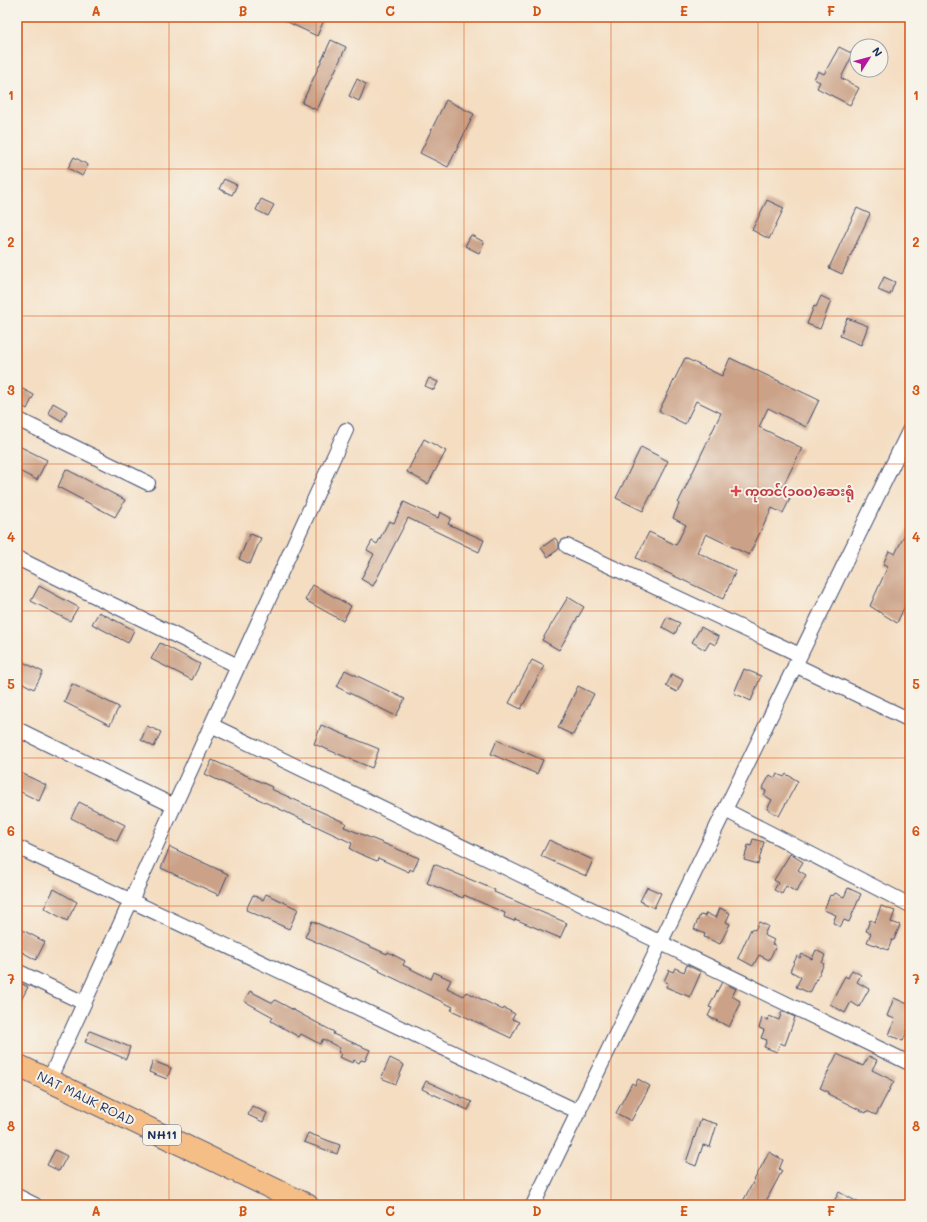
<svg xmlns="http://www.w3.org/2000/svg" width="927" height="1222" font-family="Mali,'Noto Sans Myanmar',sans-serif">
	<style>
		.building { fill: #cba288 }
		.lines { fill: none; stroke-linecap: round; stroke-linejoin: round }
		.minor-casing { stroke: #3c496d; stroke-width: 16 }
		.trunk-casing { stroke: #3c496d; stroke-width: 24 }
		.minor { stroke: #fff; stroke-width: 14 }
		.trunk { stroke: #f6be87; stroke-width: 22 }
		.grid { fill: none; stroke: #d45514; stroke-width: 1; stroke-opacity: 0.55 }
		.health-dot { fill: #e0444e; stroke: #f7f3e8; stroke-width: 1.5 }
		.labels { text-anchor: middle; stroke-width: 4; stroke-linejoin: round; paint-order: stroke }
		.shield { fill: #f7f3e8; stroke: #5d6a87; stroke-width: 1 }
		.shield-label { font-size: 12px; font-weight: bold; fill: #1b2f5e }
		.health-label { font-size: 13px; font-weight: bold; fill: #be3a42; stroke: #f7f3e8; text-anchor: start }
		.street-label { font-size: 13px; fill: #1b2f5e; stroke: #f7f3e8 }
		.neatline { fill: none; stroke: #d45514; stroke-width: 1.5 }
		.grid-label { font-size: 13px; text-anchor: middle; font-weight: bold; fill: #d45514 }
	</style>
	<rect width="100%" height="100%" fill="#f7f3e8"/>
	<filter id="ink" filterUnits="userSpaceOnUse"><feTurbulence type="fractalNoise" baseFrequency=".025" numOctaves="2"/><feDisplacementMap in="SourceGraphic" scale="8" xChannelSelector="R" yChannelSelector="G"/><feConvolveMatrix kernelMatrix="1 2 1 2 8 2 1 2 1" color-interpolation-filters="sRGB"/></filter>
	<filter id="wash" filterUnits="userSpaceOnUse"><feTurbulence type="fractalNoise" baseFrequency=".012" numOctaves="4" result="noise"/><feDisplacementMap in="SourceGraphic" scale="16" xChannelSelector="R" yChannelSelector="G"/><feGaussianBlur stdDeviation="0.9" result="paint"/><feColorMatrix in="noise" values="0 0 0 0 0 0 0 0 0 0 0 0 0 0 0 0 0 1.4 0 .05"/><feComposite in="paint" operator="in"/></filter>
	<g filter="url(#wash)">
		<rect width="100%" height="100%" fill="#f4ddc1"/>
		<g id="blocks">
			<path class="building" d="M 277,17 L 317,17 L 324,20 L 317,36 Z
				M 331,40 L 346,47 L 317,110 L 302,103 Z
				M 839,47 L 853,54 L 841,78 L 859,88 L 850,105 L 817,88 L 820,82 L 814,79 L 818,71 L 824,74 Z
				M 357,79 L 366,84 L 359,101 L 349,96 Z
				M 446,100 L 474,114 L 448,167 L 420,153 Z
				M 74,157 L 88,165 L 82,176 L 68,168 Z
				M 224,179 L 237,185 L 232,195 L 219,189 Z
				M 261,199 L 274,205 L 268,216 L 256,210 Z
				M 767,200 L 784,208 L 769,239 L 752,230 Z
				M 857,208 L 870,214 L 842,274 L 829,268 Z
				M 471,235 L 484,242 L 479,253 L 465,246 Z
				M 884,277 L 895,282 L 890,295 L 878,290 Z
				M 821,296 L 831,301 L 820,329 L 807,324 L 814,306 L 816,307 Z
				M 847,318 L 868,326 L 861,345 L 840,336 Z
				M 685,358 L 722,376 L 730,358 L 819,400 L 806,427 L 768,408 L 759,427 L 802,448 L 779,494 L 790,499 L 783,513 L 772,508 L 749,555 L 706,534 L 697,552 L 736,571 L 723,599 L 636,558 L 649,532 L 676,545 L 686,525 L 673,518 L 679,504 L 678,503 L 721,413 L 696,401 L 685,424 L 659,411 Z
				M 429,378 L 438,382 L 434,390 L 425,386 Z
				M 17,386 L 34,395 L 27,409 L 17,403 Z
				M 53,403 L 67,411 L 62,421 L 48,413 Z
				M 424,439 L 446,451 L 428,484 L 407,472 Z
				M 17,445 L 47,460 L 37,480 L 17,470 Z
				M 641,447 L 668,461 L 643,511 L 616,498 Z
				M 66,469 L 125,500 L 115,517 L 58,487 Z
				M 404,502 L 438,518 L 440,512 L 451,518 L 448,524 L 484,540 L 479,552 L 408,518 L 373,586 L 361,579 L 374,554 L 367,550 L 372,541 L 377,544 L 389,521 L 394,523 Z
				M 910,524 L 910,595 L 897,623 L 870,606 L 888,566 L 883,564 L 889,551 L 895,554 Z
				M 250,534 L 261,538 L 250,564 L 239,559 Z
				M 555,538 L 559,543 L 559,549 L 548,557 L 541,548 Z
				M 313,585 L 351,606 L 343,621 L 305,600 Z
				M 39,586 L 78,607 L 70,621 L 31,601 Z
				M 568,597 L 584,607 L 559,650 L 542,640 Z
				M 99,612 L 134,630 L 128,643 L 92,624 Z
				M 667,617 L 680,623 L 675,634 L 662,627 Z
				M 701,627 L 719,637 L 715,645 L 710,642 L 705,650 L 692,642 Z
				M 160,643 L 200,664 L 192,680 L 151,659 Z
				M 17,659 L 43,672 L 34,689 L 17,680 Z
				M 532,660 L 544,666 L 521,709 L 509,703 Z
				M 744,669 L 761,676 L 751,701 L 734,693 Z
				M 345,670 L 405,699 L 396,716 L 337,687 Z
				M 672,674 L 683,680 L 677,692 L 666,686 Z
				M 72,684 L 119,707 L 110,725 L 64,702 Z
				M 578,686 L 594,694 L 573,735 L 558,728 Z
				M 321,725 L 379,749 L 372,768 L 314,744 Z
				M 147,726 L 161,732 L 154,747 L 141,740 Z
				M 497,740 L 543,760 L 537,774 L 491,754 Z
				M 212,760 L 272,787 L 271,789 L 346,823 L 344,827 L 419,858 L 413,871 L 410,869 L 409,872 L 378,858 L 377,861 L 358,853 L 350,849 L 352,843 L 205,774 Z
				M 17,771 L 46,785 L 39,801 L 17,790 Z
				M 777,774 L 784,777 L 786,774 L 798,781 L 779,816 L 767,809 L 772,800 L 764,795 L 766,791 L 762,789 L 770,775 L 775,778 Z
				M 79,802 L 125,825 L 117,841 L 71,818 Z
				M 753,839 L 764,842 L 758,864 L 744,860 L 748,845 L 751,846 Z
				M 549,840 L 593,860 L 586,876 L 541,856 Z
				M 170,847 L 228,874 L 219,895 L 161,868 Z
				M 790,854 L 803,862 L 798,870 L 806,875 L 796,892 L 786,886 L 782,894 L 774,890 L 778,883 L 774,880 Z
				M 434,864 L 495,890 L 494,892 L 567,923 L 560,938 L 515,919 L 514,921 L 504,917 L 505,913 L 464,895 L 463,898 L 427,883 Z
				M 647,887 L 661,893 L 654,908 L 640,901 Z
				M 848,888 L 861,894 L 849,922 L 844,920 L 840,927 L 833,923 L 836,915 L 824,910 L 830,895 L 833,896 L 835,893 L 844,897 Z
				M 54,889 L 77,902 L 67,921 L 44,908 Z
				M 266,894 L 298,909 L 289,929 L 246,910 L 253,895 L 263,900 Z
				M 881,906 L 895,911 L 891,922 L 900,925 L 894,940 L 892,940 L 888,950 L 867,942 L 871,933 L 866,931 L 870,920 L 875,922 Z
				M 720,908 L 730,913 L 726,922 L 730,924 L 720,944 L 704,937 L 705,934 L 694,929 L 700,915 L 705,916 L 706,913 L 716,918 Z
				M 312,921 L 387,954 L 388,952 L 405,961 L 403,965 L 431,979 L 434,972 L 451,980 L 447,988 L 464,996 L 466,992 L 469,993 L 503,1010 L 504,1008 L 515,1014 L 512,1019 L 519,1022 L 511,1038 L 451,1010 L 453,1007 L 379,971 L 380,970 L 305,937 Z
				M 759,922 L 768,926 L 764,935 L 774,940 L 772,944 L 776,946 L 769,960 L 759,955 L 753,966 L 738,958 L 751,929 L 755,930 Z
				M 17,927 L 45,942 L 36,960 L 17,949 Z
				M 816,950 L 825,955 L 822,963 L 824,964 L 810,993 L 796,987 L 801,977 L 790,971 L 797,956 L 800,958 L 802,954 L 812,959 Z
				M 687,965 L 701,972 L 690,997 L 666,987 L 668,983 L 664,981 L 669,970 L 673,972 L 675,968 L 684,972 Z
				M 852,970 L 861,975 L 857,982 L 869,989 L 859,1007 L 851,1002 L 845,1013 L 830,1004 L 845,976 L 848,978 Z
				M 17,981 L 28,987 L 17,1008 Z
				M 722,982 L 736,989 L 732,996 L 740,1001 L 739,1004 L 740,1005 L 729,1027 L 708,1016 L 712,1008 L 709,1007 Z
				M 250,991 L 273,1003 L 275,1000 L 334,1032 L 333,1034 L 370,1050 L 365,1061 L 361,1060 L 359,1063 L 354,1060 L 353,1063 L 339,1057 L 341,1054 L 338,1052 L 340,1048 L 323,1039 L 320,1044 L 301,1034 L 299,1037 L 271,1021 L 273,1017 L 244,1001 Z
				M 894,998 L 910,1005 L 910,1033 L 907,1031 L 903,1041 L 889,1035 L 895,1019 L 887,1016 Z
				M 782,1011 L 795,1017 L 785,1045 L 780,1043 L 777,1052 L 764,1047 L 767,1040 L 761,1038 L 764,1030 L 759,1028 L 762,1018 L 768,1020 L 769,1016 L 779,1020 Z
				M 90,1031 L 130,1047 L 126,1059 L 85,1042 Z
				M 837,1054 L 863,1066 L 869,1056 L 877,1060 L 872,1070 L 894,1081 L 876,1115 L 867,1111 L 866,1113 L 828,1094 L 829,1092 L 820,1088 Z
				M 390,1058 L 404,1065 L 396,1084 L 381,1078 Z
				M 153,1061 L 171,1068 L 167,1079 L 149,1072 Z
				M 638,1079 L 650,1086 L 631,1121 L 616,1113 L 632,1083 L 635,1085 Z
				M 426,1081 L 472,1102 L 468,1110 L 422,1089 Z
				M 252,1106 L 267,1113 L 263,1122 L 248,1115 Z
				M 701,1119 L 717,1124 L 710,1147 L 703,1145 L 696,1166 L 686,1162 Z
				M 308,1133 L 340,1145 L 337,1154 L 304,1142 Z
				M 55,1150 L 67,1156 L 59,1171 L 47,1165 Z
				M 769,1152 L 783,1160 L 779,1169 L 782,1171 L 764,1205 L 741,1205 Z
				M 839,1192 L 863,1205 L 832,1205 Z"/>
		</g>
	</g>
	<g filter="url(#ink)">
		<use href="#blocks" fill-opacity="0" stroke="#3c496d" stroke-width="1"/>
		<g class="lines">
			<g class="minor-casing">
				<path id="minor" d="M 17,419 L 148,483
					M 567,546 L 800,655
					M 17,558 L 238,666
					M 795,665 L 910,720
					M 211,725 L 907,1062 L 910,1061
					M 17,729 L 174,806
					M 725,810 L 910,905
					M 17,847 L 579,1112
					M 17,971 L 84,1003
					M 49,1080 L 346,430
					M 17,1196 L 35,1205
					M 533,1205 L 910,429"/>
			</g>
			<g class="trunk-casing">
				<path id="trunk" d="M 17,1065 L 307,1205"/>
			</g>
			<use href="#minor" class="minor"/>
			<use href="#trunk" class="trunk"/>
		</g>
	</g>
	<path class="grid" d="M 169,17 L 169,1205M 316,17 L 316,1205M 464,17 L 464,1205M 611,17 L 611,1205M 758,17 L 758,1205M 17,169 L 910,169M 17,316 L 910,316M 17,464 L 910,464M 17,611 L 910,611M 17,758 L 910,758M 17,906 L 910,906M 17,1053 L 910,1053"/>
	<path class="health-dot" d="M734 485h4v4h4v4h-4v4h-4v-4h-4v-4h4z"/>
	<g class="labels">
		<rect class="shield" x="143" y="1125" width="38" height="20" rx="3"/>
		<g class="shield-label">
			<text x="162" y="1139">NH11</text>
		</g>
		<g class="health-label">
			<text x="745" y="496">ကုတင်(၁၀၀)ဆေးရုံ</text>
		</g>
		<g class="street-label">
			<text transform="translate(86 1098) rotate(26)" y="5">NAT MAUK ROAD</text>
		</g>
	</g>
	<rect width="927" height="1222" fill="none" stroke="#f7f3e8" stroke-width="44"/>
	<g transform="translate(869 58) rotate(54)"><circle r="19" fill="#f7f3e8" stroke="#9fa5b1"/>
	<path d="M0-3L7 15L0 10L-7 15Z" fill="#b5179e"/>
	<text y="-6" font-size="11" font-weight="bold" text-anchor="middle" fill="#1b2f5e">N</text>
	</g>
	<rect x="22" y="22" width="883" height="1178" class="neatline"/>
	<g class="grid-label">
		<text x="96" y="16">A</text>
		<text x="243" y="16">B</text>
		<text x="390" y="16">C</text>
		<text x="537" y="16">D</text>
		<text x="684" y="16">E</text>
		<text x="831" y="16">F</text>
		<text x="11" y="100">1</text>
		<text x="916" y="100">1</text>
		<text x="11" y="247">2</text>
		<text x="916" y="247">2</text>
		<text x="11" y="395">3</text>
		<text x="916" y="395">3</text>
		<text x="11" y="542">4</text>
		<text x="916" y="542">4</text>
		<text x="11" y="689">5</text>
		<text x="916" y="689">5</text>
		<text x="11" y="836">6</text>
		<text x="916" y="836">6</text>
		<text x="11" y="984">7</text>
		<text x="916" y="984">7</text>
		<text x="11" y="1131">8</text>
		<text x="916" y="1131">8</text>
		<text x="96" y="1216">A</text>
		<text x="243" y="1216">B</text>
		<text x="390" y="1216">C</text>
		<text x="537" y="1216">D</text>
		<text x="684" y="1216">E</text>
		<text x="831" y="1216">F</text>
	</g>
</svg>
